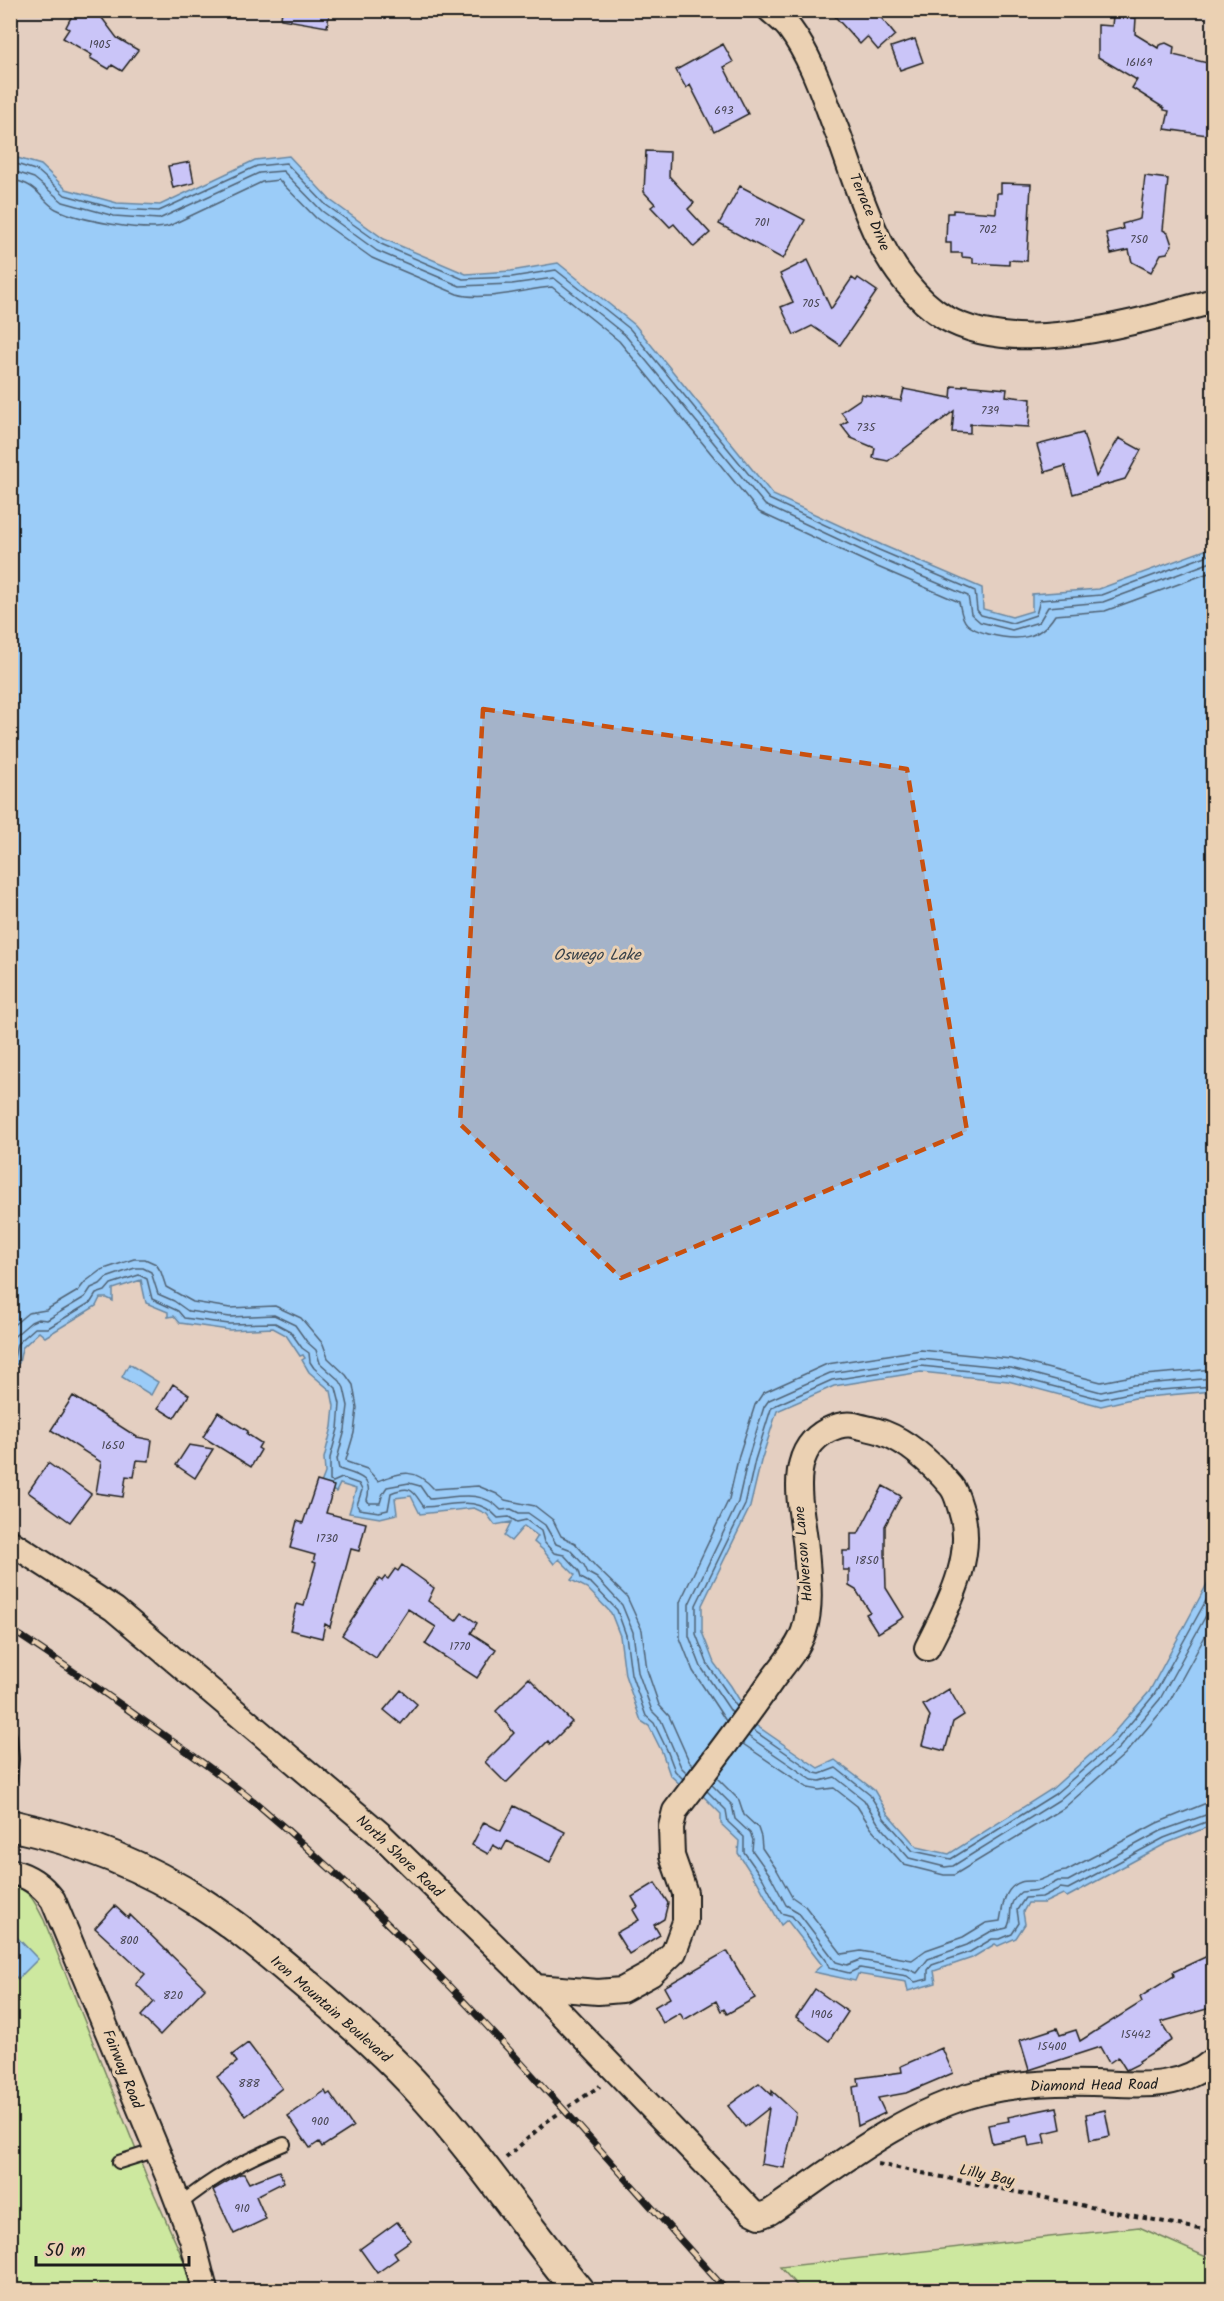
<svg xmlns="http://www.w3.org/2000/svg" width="1224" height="2301" font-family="Kalam,sans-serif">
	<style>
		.green { fill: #cde89f; stroke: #74825e; stroke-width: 1.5 }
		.water { fill: #9bccf8; stroke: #6886a0; stroke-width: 1.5 }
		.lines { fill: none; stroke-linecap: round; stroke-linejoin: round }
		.shore { stroke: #4f6274; stroke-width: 1.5 }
		.building { fill: #cac5f8; stroke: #1c1c1c; stroke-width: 1.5 }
		.service-casing { stroke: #1c1c1c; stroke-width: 16 }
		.minor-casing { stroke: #1c1c1c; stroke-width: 28 }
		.tertiary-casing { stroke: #1c1c1c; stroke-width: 34 }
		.path { stroke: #1c1c1c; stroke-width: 4; stroke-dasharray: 4.5 4.5; stroke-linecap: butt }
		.service { stroke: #ebd1b3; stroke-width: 12 }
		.minor { stroke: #ebd1b3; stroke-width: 24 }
		.tertiary { stroke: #ebd1b3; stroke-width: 30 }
		.rail-casing { stroke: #1c1c1c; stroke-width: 7 }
		.rail { stroke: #ebd1b3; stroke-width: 4.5; stroke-dasharray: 14; stroke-linecap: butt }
		.marked { fill: #c9500e; fill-opacity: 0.2; stroke: #c9500e; stroke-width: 4.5; stroke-dasharray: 12 8; stroke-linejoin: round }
		.labels { text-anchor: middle; stroke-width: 6; stroke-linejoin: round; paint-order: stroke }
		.number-label { font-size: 12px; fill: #484653 }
		.street-label { font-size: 15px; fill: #1c1c1c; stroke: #ebd1b3 }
		.water-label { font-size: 16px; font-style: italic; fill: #353f48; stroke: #ebd1b3 }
	</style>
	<rect width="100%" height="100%" fill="#e4cfc1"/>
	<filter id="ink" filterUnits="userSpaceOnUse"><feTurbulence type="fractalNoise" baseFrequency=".0167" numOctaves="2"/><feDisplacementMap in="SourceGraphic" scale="12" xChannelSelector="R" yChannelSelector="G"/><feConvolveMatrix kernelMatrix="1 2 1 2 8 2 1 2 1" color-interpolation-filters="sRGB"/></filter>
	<g filter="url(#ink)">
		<path class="green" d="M 10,1885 C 32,1890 34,1902 44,1920 L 148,2180 L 183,2259 L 192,2290 L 11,2290 Z
			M 1139,2227 L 1213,2260 L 1213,2290 L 801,2290 L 780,2267 Z"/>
		<path class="water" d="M 10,152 L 14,157 L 41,165 L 66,189 L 117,203 L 160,205 L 255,160 L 289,156 L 330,200 L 384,239 L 466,274 L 511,271 L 558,263 L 635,325 L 773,495 L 882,545 L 982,588 L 983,609 L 1012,617 L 1032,611 L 1032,594 L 1099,589 L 1213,547 L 1213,1391 L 1135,1398 L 1101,1406 L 1008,1381 L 921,1372 L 834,1386 L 777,1411 L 761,1461 L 750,1507 L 702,1605 L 702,1632 L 714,1663 L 731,1686 L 754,1724 L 818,1768 L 835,1760 L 874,1790 L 888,1814 L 917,1847 L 949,1854 L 1052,1789 L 1109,1738 L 1149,1692 L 1213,1573 L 1213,1825 L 1167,1843 L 1067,1897 L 1063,1894 L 1044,1903 L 1028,1903 L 1023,1912 L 1025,1924 L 1016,1938 L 998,1946 L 995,1944 L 972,1958 L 934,1971 L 936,1983 L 908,1991 L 906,1982 L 858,1974 L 855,1981 L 814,1972 L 822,1965 L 787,1920 L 781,1925 L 757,1881 L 756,1881 L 738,1853 L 739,1841 L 721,1824 L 721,1814 L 695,1788 L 683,1787 L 670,1775 L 662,1752 L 649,1726 L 641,1721 L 625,1675 L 620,1636 L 611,1613 L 587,1588 L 571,1580 L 575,1575 L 559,1559 L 554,1564 L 543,1550 L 534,1542 L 538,1536 L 524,1526 L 511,1541 L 504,1536 L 511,1522 L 495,1525 L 487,1514 L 474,1508 L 420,1514 L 411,1496 L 395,1498 L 397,1514 L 380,1518 L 349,1513 L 356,1489 L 340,1484 L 336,1492 L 320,1486 L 325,1473 L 324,1458 L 332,1427 L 334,1406 L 331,1391 L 309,1372 L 302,1360 L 305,1358 L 303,1355 L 300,1356 L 286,1335 L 273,1328 L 229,1330 L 180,1323 L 174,1316 L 168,1317 L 168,1312 L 146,1303 L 141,1280 L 113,1289 L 113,1301 L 107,1298 L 100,1298 L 96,1306 L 45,1337 L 39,1332 L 22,1348 L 19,1363 L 11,1367 Z
			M 129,1364 L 158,1382 L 151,1395 L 122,1377 Z
			M 11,1931 L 38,1959 L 18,1979 L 11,1972 Z"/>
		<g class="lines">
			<path class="shore" d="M 10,162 L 38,171 L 65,195 L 116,209 L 159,211 L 257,166 L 286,163 L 326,205 L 381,244 L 463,279 L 512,277 L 556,270 L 630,329 L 769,499 L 879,550 L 975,591 L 977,610 L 981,615 L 1012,623 L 1036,615 L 1040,600 L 1101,595 L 1214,553
				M 10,170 L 34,178 L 63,202 L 114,216 L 159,219 L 259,173 L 283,171 L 322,211 L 377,251 L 460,286 L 512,284 L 554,278 L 625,335 L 765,505 L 876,557 L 968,596 L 971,614 L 980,622 L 1012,630 L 1039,622 L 1048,607 L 1103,602 L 1214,561
				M 10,179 C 16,181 23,182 28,185 C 39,190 45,203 56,209 C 78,220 146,233 169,226 L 262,182 L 279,180 L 316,218 L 372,258 L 457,294 C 483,302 525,289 552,287 L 619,341 L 759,512 L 873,565 L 959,602 C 961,610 961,618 967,624 C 973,630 981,632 988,634 C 1016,641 1039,641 1055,615 L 1105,611 L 1214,571
				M 10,1328 L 28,1313 L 46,1310 L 78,1291 L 85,1282 L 101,1270 L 134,1259 L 145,1259 L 156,1264 L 161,1272 L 166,1287 L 193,1302 L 230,1308 L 275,1306 L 301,1318 L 323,1344 L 328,1358 L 346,1375 L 353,1385 L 357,1408 L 354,1433 L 346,1460 L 347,1462 L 367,1469 L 378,1481 C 402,1471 416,1468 434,1489 L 478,1486 L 497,1494 L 505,1500 L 535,1506 L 553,1520 L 561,1536 L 575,1543 L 596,1567 L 627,1597 L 642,1630 L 647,1670 L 659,1705 L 669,1716 L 689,1761 L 693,1765
				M 10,1340 L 31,1322 L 38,1319 L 47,1320 L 85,1297 L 91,1288 L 100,1284 L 106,1278 L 135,1268 L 143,1268 L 151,1272 L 158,1294 L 174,1301 L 188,1311 L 230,1317 L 274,1315 L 295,1325 L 307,1342 L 316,1350 L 320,1363 L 340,1381 L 344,1388 L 348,1406 L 345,1430 L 337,1459 L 339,1469 C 356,1475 374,1476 367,1500 L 369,1503 L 380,1503 L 383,1493 L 387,1487 L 409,1483 L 420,1486 L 429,1499 C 455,1498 481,1488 501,1510 L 511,1509 L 519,1513 L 528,1513 L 545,1525 L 556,1544 L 569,1549 L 584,1565 L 588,1573 L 597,1578 L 622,1605 L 633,1632 L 638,1672 L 652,1711 L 661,1720 L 681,1767 L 687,1773
				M 10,1360 L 14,1358 L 17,1344 L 35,1328 L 48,1328 L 91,1302 L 96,1294 L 105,1291 L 111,1284 L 139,1275 L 147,1279 L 152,1299 L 178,1311 L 184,1318 L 229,1324 L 275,1323 L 290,1331 L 302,1348 L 309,1353 L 310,1362 L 314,1368 L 336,1388 L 340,1404 L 338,1429 L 330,1458 L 330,1481 L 333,1482 L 342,1478 L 359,1484 L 362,1490 L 357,1505 L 359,1509 L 379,1512 L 388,1510 L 391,1493 C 413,1484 413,1492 424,1507 C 452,1506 477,1494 498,1518 L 509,1517 L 517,1522 L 526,1520 L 541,1531 L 544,1542 L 554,1553 L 564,1555 L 579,1571 L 581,1578 L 592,1584 L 617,1610 L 626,1635 L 631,1674 L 646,1716 L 654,1723 L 667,1750 L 675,1771 L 683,1779
				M 737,1707 L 708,1665 L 696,1634 L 696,1605 L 745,1505 L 755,1460 L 771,1409 L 774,1406 L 832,1380 L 921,1366 L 1010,1375 L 1101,1399 L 1134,1392 L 1214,1386
				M 732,1713 L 701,1667 L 689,1636 L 689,1604 L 738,1502 L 748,1458 L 764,1407 L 769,1400 L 830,1373 L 921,1359 L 1011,1368 L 1101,1392 L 1133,1385 L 1214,1378
				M 726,1721 L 693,1671 L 680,1638 L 680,1602 L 729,1499 L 739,1455 L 755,1405 L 763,1393 L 827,1364 L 921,1350 L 1011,1359 L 1101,1382 L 1132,1376 L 1214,1369
				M 753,1730 L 815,1773 L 820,1774 L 836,1768 L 870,1795 L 884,1818 L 913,1851 L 951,1859 L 1055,1794 L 1114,1743 L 1154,1695 L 1214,1586
				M 748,1736 L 812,1780 L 820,1781 L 835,1777 L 864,1800 L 878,1823 L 909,1858 L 945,1867 L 953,1866 L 1059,1800 L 1119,1748 L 1160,1699 L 1214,1601
				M 743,1744 L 808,1788 L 819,1790 L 834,1788 L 857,1806 L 871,1828 L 904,1865 L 944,1875 L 954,1875 L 1064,1808 L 1125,1754 L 1168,1704 L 1214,1620
				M 717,1778 L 739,1800 L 744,1815 L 758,1828 L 761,1837 L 762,1848 L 777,1870 L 792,1897 L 805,1906 L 842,1954 L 861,1951 L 912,1960 L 926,1950 L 963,1937 L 986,1923 L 1000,1921 C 1003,1907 1003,1888 1021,1882 C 1027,1880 1034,1882 1040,1880 C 1049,1877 1055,1872 1066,1871 L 1157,1823 L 1204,1804 L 1214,1803
				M 712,1785 L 732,1805 L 735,1819 L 750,1833 L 753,1840 L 752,1850 L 770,1875 L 786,1905 L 798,1912 L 836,1962 L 847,1965 L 860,1960 L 908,1969 L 917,1973 L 928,1959 L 967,1945 L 990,1932 L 1007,1928 C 1015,1915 1004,1906 1021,1892 L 1040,1890 L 1058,1881 L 1068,1881 L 1161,1831 L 1214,1812
				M 707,1791 L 726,1810 L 728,1822 L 744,1837 L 744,1852 L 763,1879 L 781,1913 L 792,1916 L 826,1960 L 829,1968 L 849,1973 L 860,1968 L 907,1976 L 915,1982 L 928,1979 L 928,1970 L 932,1965 L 970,1952 L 992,1939 L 1000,1939 L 1012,1934 L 1019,1923 L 1017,1910 L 1025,1898 L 1042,1897 L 1060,1888 L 1068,1889 L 1164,1838 L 1214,1819"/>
		</g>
		<path class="building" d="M 75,10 L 96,10 L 117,38 L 138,50 L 122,71 L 112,65 L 109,69 L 90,58 L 92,55 L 63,38 L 69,29 L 66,27 Z
			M 282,10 L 330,10 L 327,27 L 281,19 Z
			M 829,10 L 875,10 L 895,35 L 878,50 L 867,37 L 860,44 Z
			M 1113,16 L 1136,18 L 1135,34 L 1158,48 L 1159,45 L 1166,43 L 1174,47 L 1173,55 L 1212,64 L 1207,91 L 1209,92 L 1208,95 L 1214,97 L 1214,136 L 1165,129 L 1169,111 L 1164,110 L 1164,108 L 1132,88 L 1137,80 L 1098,57 L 1098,25 L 1112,26 Z
			M 915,39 L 923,62 L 900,70 L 891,47 Z
			M 723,44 L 733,62 L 724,67 L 748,114 L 714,132 L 690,85 L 686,88 L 676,70 Z
			M 646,151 L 670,152 L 669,176 L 694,203 L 688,209 L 710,233 L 694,247 L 674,224 L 670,227 L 651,207 L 655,204 L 644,192 Z
			M 190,162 L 194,183 L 173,188 L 168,166 Z
			M 1145,176 L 1168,179 L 1163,230 L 1168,233 L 1172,245 L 1167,253 L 1161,254 L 1151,272 L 1132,262 L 1129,250 L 1111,254 L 1106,233 L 1123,229 L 1122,224 L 1140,219 Z
			M 1001,183 L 1031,184 L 1027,261 L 1009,260 L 1009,265 L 973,263 L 973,258 L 962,257 L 962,253 L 951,253 L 951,243 L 946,243 L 947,213 L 953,213 L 953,210 L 996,213 L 997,193 L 1001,193 Z
			M 740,186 L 805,220 L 783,259 L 719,224 Z
			M 808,260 L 831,309 L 852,278 L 856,281 L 858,278 L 877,291 L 840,345 L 812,326 L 794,335 L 781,307 L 793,302 L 780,274 Z
			M 963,385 L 1007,389 L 1006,396 L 1031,399 L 1029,427 L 970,424 L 970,433 L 952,432 L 954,411 L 888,461 L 873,458 L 875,448 L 851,438 L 841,425 L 848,421 L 841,412 L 860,399 L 861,394 L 901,401 L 904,389 L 951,398 L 952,386 L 963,387 Z
			M 1083,433 L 1096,477 L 1119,438 L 1141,450 L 1125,479 L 1073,494 L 1065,466 L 1045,472 L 1037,445 Z
			M 173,1384 L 189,1395 L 174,1418 L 158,1408 Z
			M 73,1396 L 137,1437 L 152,1440 L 149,1461 L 137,1460 L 134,1477 L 126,1476 L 123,1497 L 96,1493 L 101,1462 L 51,1430 Z
			M 218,1412 L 248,1431 L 247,1434 L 261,1443 L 258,1448 L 261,1450 L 251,1467 L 203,1437 Z
			M 189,1445 L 213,1449 L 195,1478 L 176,1465 Z
			M 48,1463 L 91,1494 L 70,1522 L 28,1492 Z
			M 317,1481 L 334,1486 L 326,1513 L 366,1523 L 359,1551 L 351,1549 L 330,1627 L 325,1624 L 322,1638 L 290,1630 L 297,1604 L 304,1606 L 316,1563 L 313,1562 L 315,1555 L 290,1548 L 297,1521 L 303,1523 Z
			M 883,1486 L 901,1496 L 885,1526 L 885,1553 L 886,1588 L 904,1617 L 878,1633 L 866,1614 L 870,1612 L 856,1590 L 849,1586 L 849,1570 L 843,1570 L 843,1551 L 851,1551 L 851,1534 L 858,1534 Z
			M 402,1565 L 434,1588 L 428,1601 L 456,1621 L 462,1613 L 477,1623 L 471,1633 L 496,1649 L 477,1678 L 425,1644 L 436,1627 L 408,1609 L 376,1658 L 342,1635 L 379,1579 L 382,1581 L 385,1577 L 388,1579 L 395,1569 L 398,1571 Z
			M 529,1678 L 572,1722 L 550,1744 L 548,1741 L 506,1783 L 485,1762 L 514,1733 L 496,1711 Z
			M 949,1689 L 964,1715 L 953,1722 L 945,1751 L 922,1745 L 930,1716 L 923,1705 Z
			M 401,1690 L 417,1704 L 401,1724 L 384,1710 Z
			M 514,1806 L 565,1832 L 550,1862 L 507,1841 L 502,1850 L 493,1845 L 488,1854 L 472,1845 L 484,1822 L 501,1831 Z
			M 655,1883 L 668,1903 L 664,1919 L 654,1925 L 660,1935 L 629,1954 L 616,1933 L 639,1920 L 633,1910 L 638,1907 L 632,1897 Z
			M 115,1906 L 128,1918 L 130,1915 L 205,1988 L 160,2035 L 141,2016 L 154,2002 L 136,1984 L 145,1974 L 95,1928 Z
			M 727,1951 L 755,1998 L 727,2014 L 724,2009 L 721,2011 L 716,2001 L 684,2020 L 680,2013 L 663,2023 L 654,2007 L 670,1998 L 664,1987 Z
			M 1214,1953 L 1214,2007 L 1161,2022 L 1172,2040 L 1139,2061 L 1140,2063 L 1126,2070 L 1118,2057 L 1109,2063 L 1100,2047 L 1029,2070 L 1020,2040 L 1057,2028 L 1060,2035 L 1076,2030 L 1080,2041 L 1142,2002 L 1140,1997 L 1174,1976 L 1173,1972 Z
			M 815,1989 L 848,2012 L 829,2041 L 796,2017 Z
			M 248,2043 L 282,2088 L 246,2116 L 217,2077 L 237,2062 L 232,2055 Z
			M 942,2048 L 953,2073 L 906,2093 L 878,2098 L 885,2113 L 858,2126 L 853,2087 L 859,2086 L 858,2078 L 902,2072 L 901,2066 Z
			M 759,2083 L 772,2095 L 772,2091 L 796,2113 L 784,2168 L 761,2164 L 769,2108 L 745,2127 L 728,2106 Z
			M 325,2091 L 327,2095 L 330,2093 L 353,2127 L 322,2147 L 319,2142 L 310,2148 L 288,2116 Z
			M 1057,2107 L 1061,2129 L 1044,2133 L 1046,2143 L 1029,2146 L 1027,2136 L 992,2143 L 988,2125 L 1009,2121 L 1008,2117 Z
			M 1105,2110 L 1110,2136 L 1090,2140 L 1086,2114 Z
			M 279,2171 L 284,2182 L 256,2196 L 266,2219 L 234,2234 L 213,2190 L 240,2174 L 244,2174 L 249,2183 Z
			M 397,2222 L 411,2240 L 394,2252 L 398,2258 L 377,2273 L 360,2249 Z"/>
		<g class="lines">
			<g class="service-casing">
				<path id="service" d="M 10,1736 L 12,1759 L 10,1779
					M 119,2162 L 157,2150
					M 179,2205 C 213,2177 243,2161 284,2144"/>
			</g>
			<g class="minor-casing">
				<path id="minor" d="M 770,10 C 777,16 785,22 790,29 C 813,60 825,101 839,136 C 851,170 862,205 878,238 C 892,267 916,300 944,317 C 1017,360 1137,321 1214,301
					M 10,1542 L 114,1609 L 380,1834 L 518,1969 L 752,2212 L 760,2216 L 770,2212 C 834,2169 903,2112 979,2093 C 1014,2084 1056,2082 1092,2083 C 1136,2084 1177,2092 1214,2060
					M 10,1871 C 29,1876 41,1884 53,1900 L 169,2179 L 192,2239 L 205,2290
					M 536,1987 L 598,1992 L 622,1990 L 651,1974 L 674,1952 L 685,1922 L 685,1893 L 672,1856 L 671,1827 L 675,1811 C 708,1768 741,1725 772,1680 C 783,1665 798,1649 804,1631 C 812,1606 808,1576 806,1550 C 803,1511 783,1453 828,1430 C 836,1426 845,1423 854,1425 C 864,1428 875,1429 884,1433 C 910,1443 934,1466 951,1486 C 956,1492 958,1500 960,1507 C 977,1555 948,1606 927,1648"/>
			</g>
			<g class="tertiary-casing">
				<path id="tertiary" d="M 10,1825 C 79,1840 144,1865 203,1904 C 242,1929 278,1961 314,1991 C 352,2024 390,2057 423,2094 C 479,2156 525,2226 578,2290"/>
			</g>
			<path class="path" d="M 506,2158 L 546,2122 L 600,2086
				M 878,2164 L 1214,2232"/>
			<use href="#service" class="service"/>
			<use href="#minor" class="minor"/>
			<use href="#tertiary" class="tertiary"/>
			<g class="rail-casing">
				<path id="rail" d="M 10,1629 C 64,1664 116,1701 168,1738 C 200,1761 233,1783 263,1809 C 432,1953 577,2126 726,2290"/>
			</g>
			<use href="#rail" class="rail"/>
		</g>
	</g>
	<path class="marked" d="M 483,709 L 907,769 L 967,1131 L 621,1278 L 460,1124 Z"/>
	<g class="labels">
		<g class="number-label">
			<text x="100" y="48">1905</text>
			<text x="1139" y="66">16169</text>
			<text x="724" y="114">693</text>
			<text x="762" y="226">701</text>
			<text x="988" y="233">702</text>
			<text x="1139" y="243">750</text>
			<text x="811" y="307">705</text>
			<text x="990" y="414">739</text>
			<text x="866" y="431">735</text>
			<text x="113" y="1449">1650</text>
			<text x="327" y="1542">1730</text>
			<text x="867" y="1564">1850</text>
			<text x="460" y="1650">1770</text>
			<text x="129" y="1944">800</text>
			<text x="173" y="1999">820</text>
			<text x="822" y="2018">1906</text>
			<text x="1136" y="2038">15442</text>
			<text x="1052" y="2050">15400</text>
			<text x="249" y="2087">888</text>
			<text x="320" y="2125">900</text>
			<text x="242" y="2212">910</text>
		</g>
		<g class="street-label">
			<text transform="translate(870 212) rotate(67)" y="5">Terrace Drive</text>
			<text transform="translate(803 1554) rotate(-95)" y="5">Halverson Lane</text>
			<text transform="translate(400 1856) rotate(43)" y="5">North Shore Road</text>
			<text transform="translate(331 2009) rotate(41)" y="5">Iron Mountain Boulevard</text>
			<text transform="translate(123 2069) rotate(68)" y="5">Fairway Road</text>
			<text transform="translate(1094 2085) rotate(-1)" y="5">Diamond Head Road</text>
			<text transform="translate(987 2175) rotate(12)" y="5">Lilly Bay</text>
		</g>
		<g class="water-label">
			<text x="597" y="960">Oswego Lake</text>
		</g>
	</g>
	<rect width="1224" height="2301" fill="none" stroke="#ebd1b3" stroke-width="36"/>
	<rect x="18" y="18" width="1188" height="2265" fill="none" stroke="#1c1c1c" stroke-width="2" filter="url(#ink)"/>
	<path d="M36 2256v9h153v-9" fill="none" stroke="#1c1c1c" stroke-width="3"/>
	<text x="45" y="2256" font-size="18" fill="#1c1c1c" stroke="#ebd1b3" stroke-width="4.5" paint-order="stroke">50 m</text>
</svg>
